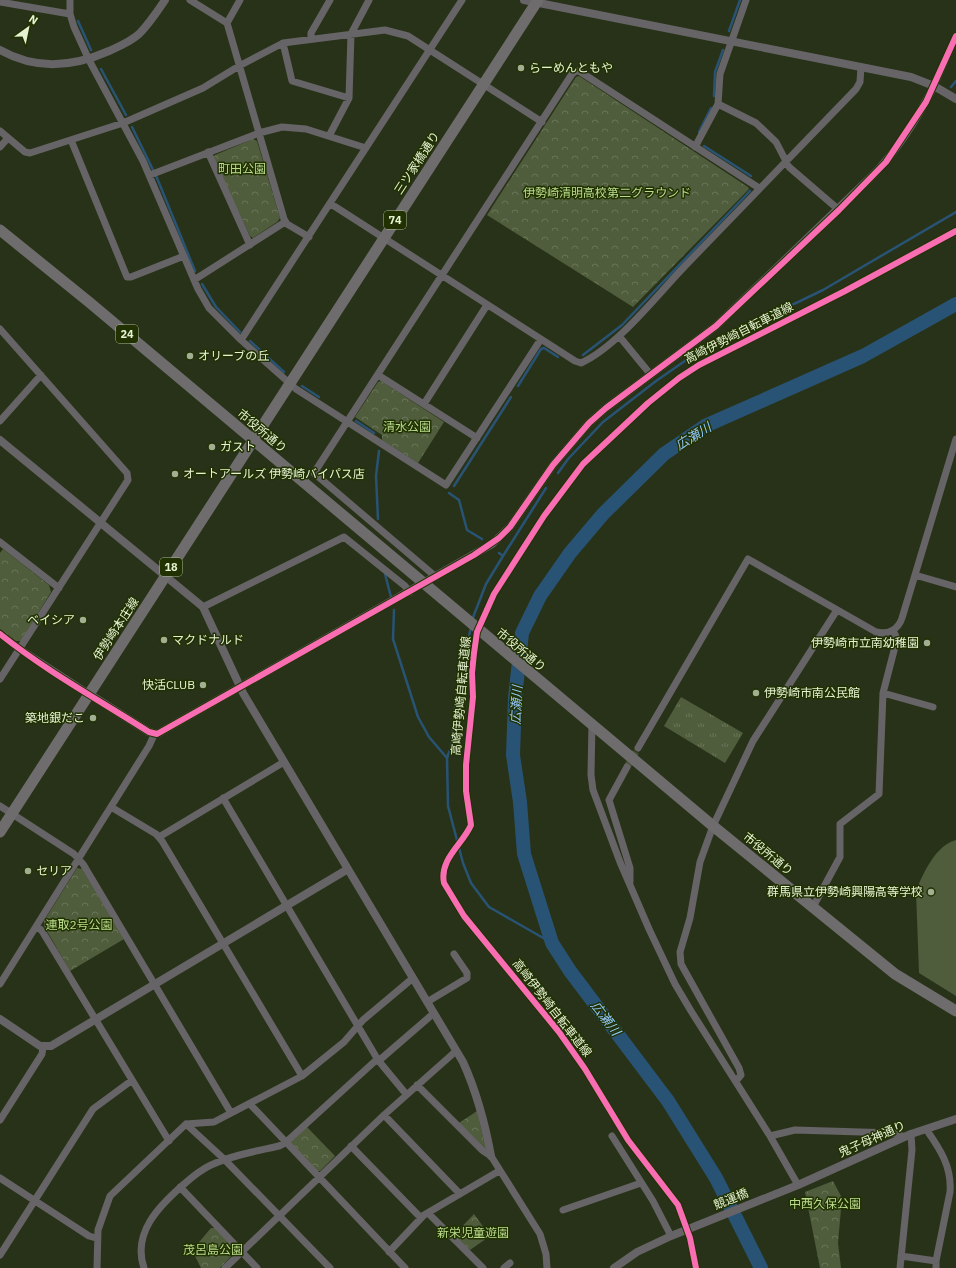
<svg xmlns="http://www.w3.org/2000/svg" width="956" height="1268" font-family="'IBM Plex Sans','Noto Sans JP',sans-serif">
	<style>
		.grass { fill: url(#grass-tufts) }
		.park { fill: url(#park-crowns) }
		.garden { fill: #4f5d3c }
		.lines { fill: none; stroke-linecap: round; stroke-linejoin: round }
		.stream { stroke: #295374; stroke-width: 2.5 }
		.river { stroke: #295374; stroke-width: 14 }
		.minor-tunnel { stroke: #444f34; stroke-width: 7; stroke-dasharray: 7 3.5; stroke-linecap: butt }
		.minor { stroke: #666466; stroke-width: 7 }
		.tertiary { stroke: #666466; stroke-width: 8 }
		.primary { stroke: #6e6c6d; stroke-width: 11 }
		.cycleway-casing { stroke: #213102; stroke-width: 8 }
		.cycleway { stroke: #f96db3; stroke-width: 6 }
		.poi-dot { fill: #a3af92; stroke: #213102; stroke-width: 1.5 }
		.labels { text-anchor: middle; stroke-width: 3; stroke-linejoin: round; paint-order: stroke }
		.shield { fill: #213102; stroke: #aab994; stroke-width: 1 }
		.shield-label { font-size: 11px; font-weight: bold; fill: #e5f3d3 }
		.poi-label { font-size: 12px; fill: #e5f3d3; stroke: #213102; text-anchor: start }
		.street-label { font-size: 12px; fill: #e5f3d3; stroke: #213102 }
		.park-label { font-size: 12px; fill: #badc8c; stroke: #213102 }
		.water-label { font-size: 13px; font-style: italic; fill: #94c8fa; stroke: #213102 }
	</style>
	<defs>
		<pattern id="grass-tufts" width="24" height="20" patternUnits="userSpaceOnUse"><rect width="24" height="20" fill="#4f5d3c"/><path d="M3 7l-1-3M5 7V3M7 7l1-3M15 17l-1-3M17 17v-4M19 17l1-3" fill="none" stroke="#687557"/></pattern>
		<pattern id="park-crowns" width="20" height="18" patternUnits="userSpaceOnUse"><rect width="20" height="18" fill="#4f5d3c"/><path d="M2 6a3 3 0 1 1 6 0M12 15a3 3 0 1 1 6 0" fill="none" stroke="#687557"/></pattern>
	</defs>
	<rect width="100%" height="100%" fill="#283218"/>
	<path class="grass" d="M 681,697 L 743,733 L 725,763 L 664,726 Z"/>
	<path class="park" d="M 579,76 L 748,187 L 749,189 L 633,307 L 487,215 L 576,77 Z
		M 253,139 L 257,141 L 280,218 L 277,222 L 253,238 L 250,236 L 213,158 L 215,155 Z
		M 381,381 L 444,422 L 418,463 L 382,440 L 382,435 L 355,417 L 378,382 Z
		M 3,549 L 49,585 L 51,592 L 21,641 L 16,641 L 0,629 L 0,553 Z
		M 77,868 L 82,869 L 124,939 L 70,971 L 44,926 L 44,921 Z
		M 477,1111 L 485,1145 L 485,1148 L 459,1123 Z
		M 306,1126 L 335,1156 L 320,1171 L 317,1171 L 290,1144 L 291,1140 Z
		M 833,1181 L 842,1198 L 838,1243 L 841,1268 L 820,1268 L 805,1192 Z
		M 474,1214 L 490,1236 L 470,1250 L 454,1235 Z
		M 211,1228 L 215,1228 L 235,1248 L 235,1252 L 220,1268 L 201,1268 L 195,1256 L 195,1247 Z"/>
	<path class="garden" d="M 956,840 L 956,996 L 919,973 L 916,891 C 923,873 936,845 956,840 Z"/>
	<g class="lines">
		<path class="stream" d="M 78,21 L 91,50
			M 729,31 L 740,0
			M 101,69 L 126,115
			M 951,87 L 956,81
			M 714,96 L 715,72 L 723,50
			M 132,127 L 157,178 L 195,271
			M 699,132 L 711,108
			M 704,146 L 751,176
			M 202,284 L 216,307 L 240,332
			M 250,341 L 284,372
			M 583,355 L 622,325 L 750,191
			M 302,386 L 319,397
			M 518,386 L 541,349 L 544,348 L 558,357
			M 356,421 L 374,433
			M 558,473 L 568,459 L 603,422 L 656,381 L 705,347 L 823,290 L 956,212
			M 454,486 L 511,397
			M 449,493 L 459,500 L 467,530 L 482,539
			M 378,519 L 376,476 L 379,451
			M 503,556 L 546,488
			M 385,574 L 391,597
			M 394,610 L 393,639 L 418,717 L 429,737 L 447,758 L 448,806 L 463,863 L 471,883 L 489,907 L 552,943
			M 472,620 L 486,584 L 503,556 L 499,553
			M 447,758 L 451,747 L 456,697 L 471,627"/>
		<path class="river" d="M 761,1268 L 716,1178 L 668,1101 L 570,971 L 552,943 L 524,854 L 520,802 L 513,755 L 515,698 L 522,633 L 540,596 L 570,553 L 603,514 L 664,454 L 705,426 L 863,356 L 956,304"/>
		<path class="minor-tunnel" d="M 627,767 L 638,748"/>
		<path class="minor" d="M 70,0 L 70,14 L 74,27 L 89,60 L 143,161 L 198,289 L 209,308 L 241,340 L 296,389 L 446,485 L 541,339
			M 190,0 L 227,23 L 284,219 L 287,224 L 309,237
			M 0,2 L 70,14
			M 227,23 L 240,0
			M 311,39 L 311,33 L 330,0
			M 283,43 L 292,81 L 349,98
			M 934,86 L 956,36
			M 718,104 L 756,123 L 776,142 L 789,167 L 839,210
			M 0,131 L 25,152 L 30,153 L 123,123 L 203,88 L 239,66 L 283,43 L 385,30 L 408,36 L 542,122
			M 329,136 L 349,98 L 351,34 L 369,0
			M 71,140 L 127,277 L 131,277 L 184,256
			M 0,147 L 8,138
			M 695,147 L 718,104 L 720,74 L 746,0
			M 208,152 L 250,245
			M 150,175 L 259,133 L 282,127 L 306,129 L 366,148
			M 331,204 L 575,361 L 581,363 C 617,347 657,295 685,266 C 742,207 799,148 856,89 L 860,82 L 861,67
			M 194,280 L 285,222
			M 0,329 L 127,473 L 128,480 L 0,679
			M 619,336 L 651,375
			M 241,340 L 462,0
			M 378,375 L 477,438
			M 424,404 L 487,305
			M 0,421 L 41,375
			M 0,542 L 59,588
			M 915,575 L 956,587
			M 436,577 L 314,473 L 572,74 L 576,71 L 579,71 L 759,188
			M 203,607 L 344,537 L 405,586 L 410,592
			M 0,634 L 20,649 L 89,694
			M 883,693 L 933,707
			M 592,723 L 591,775 L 593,790 L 620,862 L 649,929 L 675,984 L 691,1011 L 770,1136 L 798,1185
			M 638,748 L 748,559 L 876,632 C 888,635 898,630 902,618 L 956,439
			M 627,767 L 609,800 L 630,868 L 630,882
			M 223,798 L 378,1060 L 406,1094
			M 0,806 L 74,854 L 83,864 L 231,1113
			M 111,807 L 156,834 L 162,841 L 302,1076
			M 159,837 L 284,762
			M 813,907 L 840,857 L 840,824 L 879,794 L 883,693 L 897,639 L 893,630
			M 37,926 L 42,931 L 169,1141
			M 0,984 L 149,746 L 154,735
			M 427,1002 L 467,978 L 467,973 L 454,954
			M 736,1081 L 741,1075 L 739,1068 L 681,964 L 680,952 L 690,918 L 700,862 L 713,826 L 753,741 L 837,610
			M 417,1085 L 482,1150 L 491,1156 L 540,1234 L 546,1254 L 547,1268
			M 250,1104 L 405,1268
			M 384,1115 L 460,1194
			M 0,1120 L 42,1054 L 43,1047
			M 186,1124 L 224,1159 L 330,1268
			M 926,1129 C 940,1149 952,1167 950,1192 L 936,1261 L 936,1268
			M 612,1136 L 653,1201 L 671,1236
			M 770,1136 L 795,1130 L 894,1133 L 905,1137
			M 351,1146 L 421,1218
			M 0,1178 L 89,1236 L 96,1238
			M 180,1187 L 257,1268
			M 563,1210 L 641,1183
			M 428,1213 L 483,1268
			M 389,1252 L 424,1215 L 499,1171
			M 0,1255 L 93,1109 L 131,1081
			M 901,1256 L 936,1261
			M 97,1268 L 98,1230 L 110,1196 L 186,1124 L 214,1122 L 302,1076 L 344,1042 L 363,1020 L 413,978
			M 144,1268 C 132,1233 159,1206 183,1185 C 192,1177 200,1170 211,1165 C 232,1155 257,1151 279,1146 L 285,1143 L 374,1062 L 382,1058 L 434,1013
			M 225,1268 L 384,1115 L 456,1051
			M 504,1268 L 510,1263
			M 900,1268 L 912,1150 L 911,1134"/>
		<path class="tertiary" d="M 524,0 L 911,77 L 934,86 L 956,99
			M 0,50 C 35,70 73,67 109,51 C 120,46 130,42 139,34 C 149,24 157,12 165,0
			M 0,440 L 203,607 L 243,693 L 463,1062 C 477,1093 485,1123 491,1156
			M 89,694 L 149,732 L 157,734 L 492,544 L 510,527 L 553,465 L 589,423 L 606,408 L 716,326 L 872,176 C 898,150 917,119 934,86
			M 0,1019 L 40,1046 L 51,1046 L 348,869
			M 614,1268 L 637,1252 L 671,1236 L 798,1185 L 911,1134 L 956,1119"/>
		<path class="primary" d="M 0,230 L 89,302 L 713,826 L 895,974 L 956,1011
			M 0,832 L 538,0"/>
		<g class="cycleway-casing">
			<path id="cycleway" d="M 0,634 C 46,671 99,700 149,732 L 157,734 L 474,555 L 499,538 L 510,527 L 553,465 L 589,423 L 606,408 L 716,326 L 839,210 L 886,162 L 926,102 L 956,36
				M 696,1268 L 690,1238 L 678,1205 L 628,1140 L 585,1069 L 559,1032 L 464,916 L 444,883 C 439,859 463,844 471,825 L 466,791 L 466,765 L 473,697 L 472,673 L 474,653 L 477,632 L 494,594 L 544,516 L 583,464 L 648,403 L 679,378 L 699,365 L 845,291 L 956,231"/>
		</g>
		<use href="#cycleway" class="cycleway"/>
	</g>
	<g class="poi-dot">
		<circle cx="521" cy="68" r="4"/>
		<circle cx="190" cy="356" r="4"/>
		<circle cx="212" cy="447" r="4"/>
		<circle cx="175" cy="474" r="4"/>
		<circle cx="83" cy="620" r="4"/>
		<circle cx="164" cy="640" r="4"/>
		<circle cx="927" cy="643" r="4"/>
		<circle cx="203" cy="685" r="4"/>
		<circle cx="756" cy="693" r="4"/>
		<circle cx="93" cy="718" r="4"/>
		<circle cx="28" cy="871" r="4"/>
		<circle cx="931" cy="892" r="4"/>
	</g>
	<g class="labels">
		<g class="shield">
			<rect x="384" y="211" width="22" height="18" rx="3"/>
			<rect x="116" y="325" width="22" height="18" rx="3"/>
			<rect x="160" y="558" width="22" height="18" rx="3"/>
		</g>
		<g class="shield-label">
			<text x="395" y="224">74</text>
			<text x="127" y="338">24</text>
			<text x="171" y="571">18</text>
		</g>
		<g class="poi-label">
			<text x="529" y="72">らーめんともや</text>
			<text x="198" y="360">オリーブの丘</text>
			<text x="220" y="451">ガスト</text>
			<text x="183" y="478">オートアールズ 伊勢崎バイパス店</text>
			<text x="75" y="624" text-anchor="end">ベイシア</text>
			<text x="172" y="644">マクドナルド</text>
			<text x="919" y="647" text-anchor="end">伊勢崎市立南幼稚園</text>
			<text x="195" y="689" text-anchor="end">快活CLUB</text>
			<text x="764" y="697">伊勢崎市南公民館</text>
			<text x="85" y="722" text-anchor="end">築地銀だこ</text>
			<text x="36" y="875">セリア</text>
			<text x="923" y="896" text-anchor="end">群馬県立伊勢崎興陽高等学校</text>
		</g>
		<g class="street-label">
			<text transform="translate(417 163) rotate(-57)" y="4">三ツ家橋通り</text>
			<text transform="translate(739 333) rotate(-27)" y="4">高崎伊勢崎自転車道線</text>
			<text transform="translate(262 431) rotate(40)" y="4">市役所通り</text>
			<text transform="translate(116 629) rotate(-57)" y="4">伊勢崎本庄線</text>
			<text transform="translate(521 650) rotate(40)" y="4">市役所通り</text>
			<text transform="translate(461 696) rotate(-85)" y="4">高崎伊勢崎自転車道線</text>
			<text transform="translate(768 854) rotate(39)" y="4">市役所通り</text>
			<text transform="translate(552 1008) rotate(52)" y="4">高崎伊勢崎自転車道線</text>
			<text transform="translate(872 1139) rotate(-24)" y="4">鬼子母神通り</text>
			<text transform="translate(731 1199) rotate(-22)" y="4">競運橋</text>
		</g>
		<g class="park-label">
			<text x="242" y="173">町田公園</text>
			<text x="607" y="197">伊勢崎清明高校第二グラウンド</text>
			<text x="407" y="431">清水公園</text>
			<text x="79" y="929">連取2号公園</text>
			<text x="825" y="1208">中西久保公園</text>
			<text x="473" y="1237">新栄児童遊園</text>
			<text x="213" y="1254">茂呂島公園</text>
		</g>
		<g class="water-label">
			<text transform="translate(693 436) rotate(-32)" y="5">広瀬川</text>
			<text transform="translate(516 705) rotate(-87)" y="5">広瀬川</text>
			<text transform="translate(606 1018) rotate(53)" y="5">広瀬川</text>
		</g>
	</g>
	<g transform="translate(28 28) rotate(33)" stroke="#213102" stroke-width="3" paint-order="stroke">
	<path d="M0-3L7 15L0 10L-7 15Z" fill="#e5f3d3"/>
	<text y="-6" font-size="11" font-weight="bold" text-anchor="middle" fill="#e5f3d3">N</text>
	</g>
</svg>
